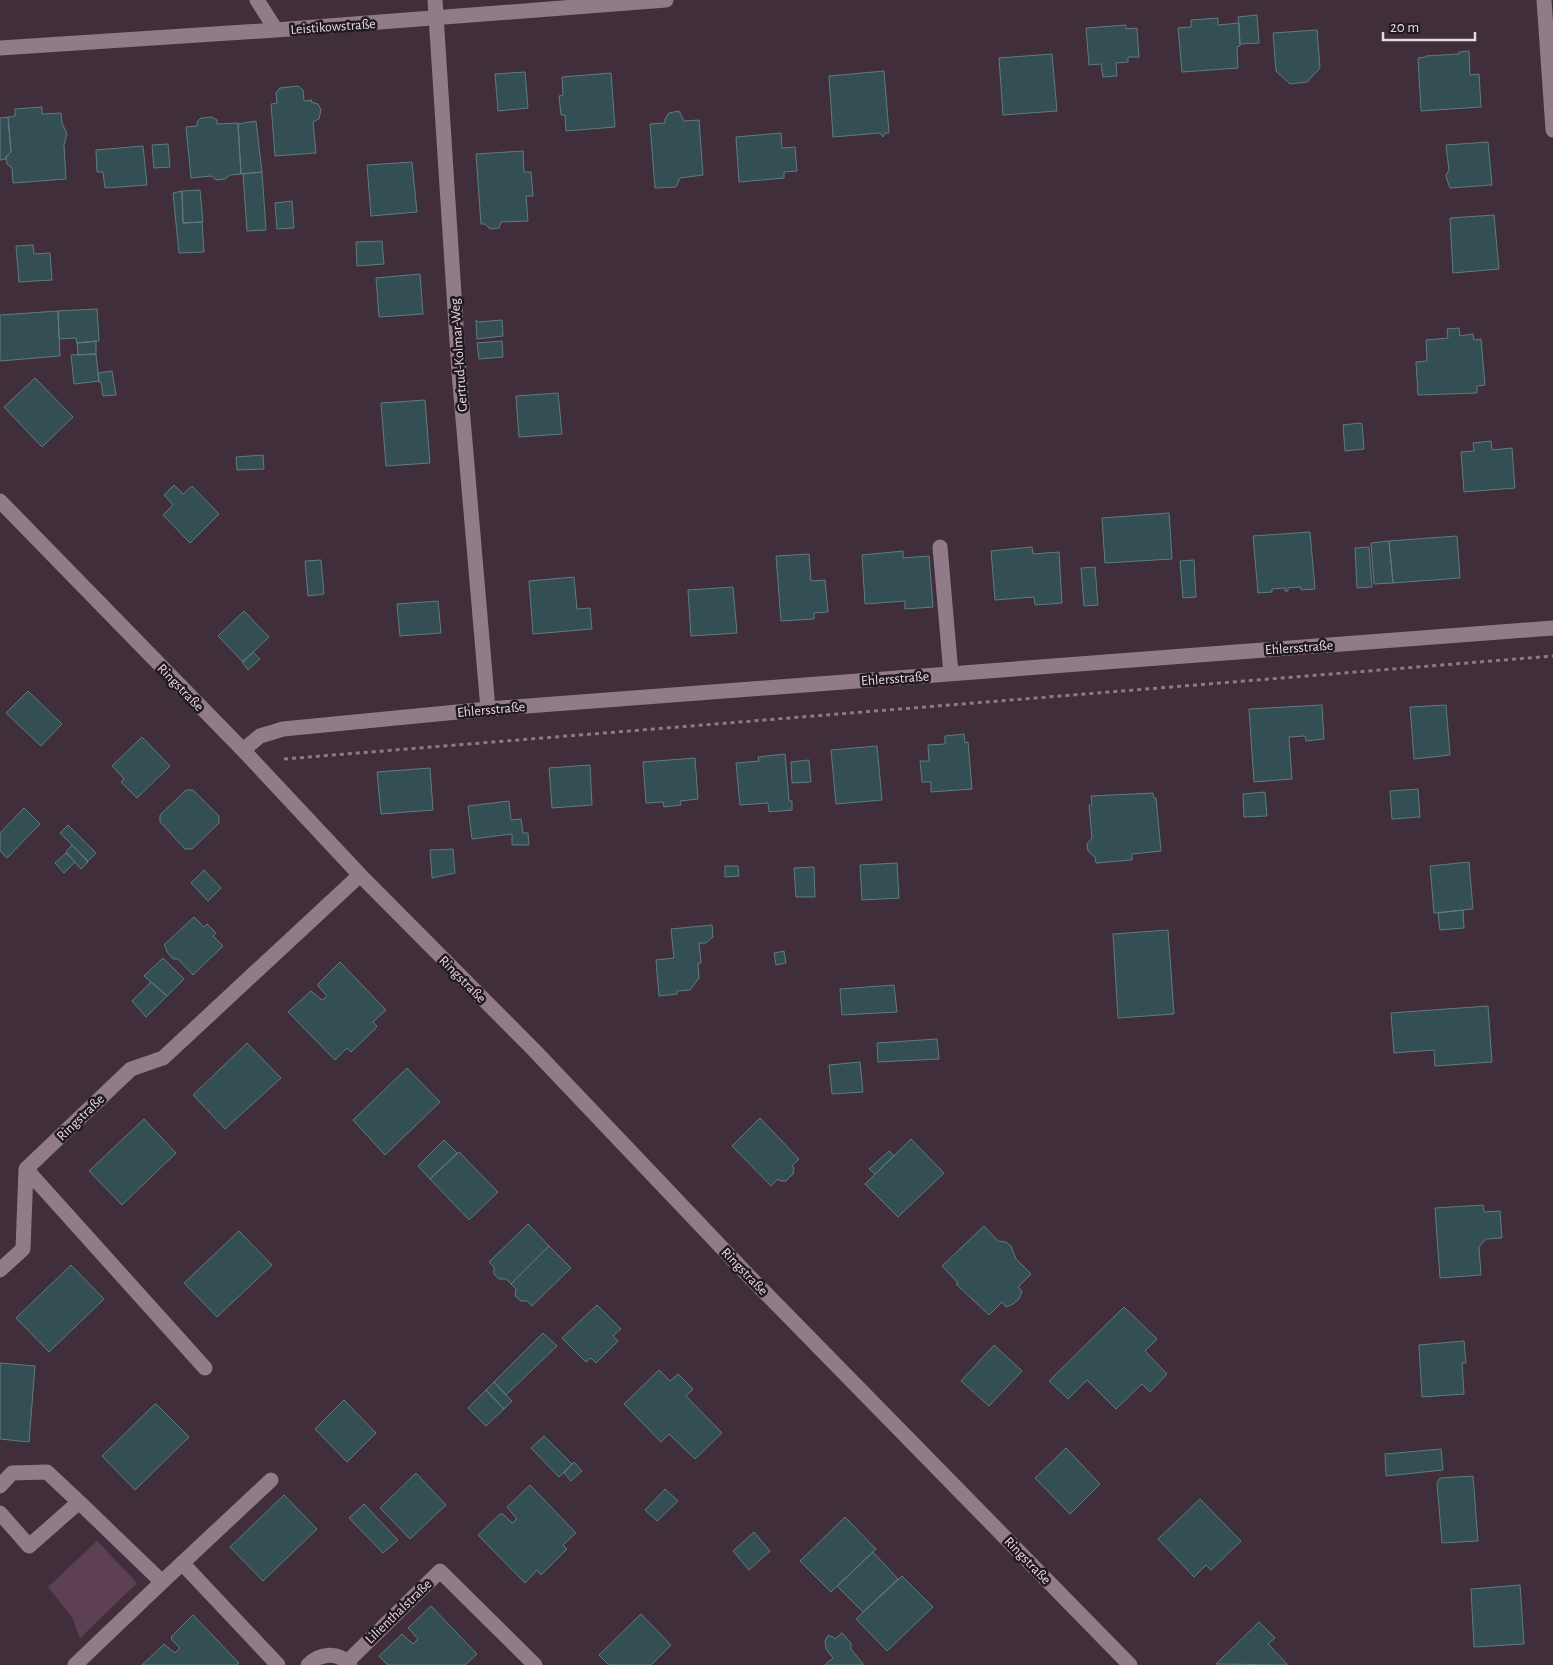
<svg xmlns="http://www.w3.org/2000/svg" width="1553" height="1665" font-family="'Alegreya Sans',sans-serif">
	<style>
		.green { fill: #5d4053 }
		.building { fill: #334f53; stroke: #5e7c7f }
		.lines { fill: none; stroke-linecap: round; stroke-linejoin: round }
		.path { stroke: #8b7b86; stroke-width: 3; stroke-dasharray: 4 4; stroke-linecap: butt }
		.minor { stroke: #917b89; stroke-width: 15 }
		.labels { text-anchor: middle; stroke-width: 5; stroke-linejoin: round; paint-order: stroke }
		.street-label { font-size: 14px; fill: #e6dae2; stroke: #22191f }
	</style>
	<rect width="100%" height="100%" fill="#412e3b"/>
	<path class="green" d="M 97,1541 L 137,1583 L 80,1638 L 72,1617 L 48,1587 Z"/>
	<path class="building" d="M 1257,15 L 1259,43 L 1240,44 L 1238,17 Z
		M 1218,18 L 1218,25 L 1239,23 L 1240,44 L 1240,46 L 1237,47 L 1238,68 L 1182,72 L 1178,28 L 1191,27 L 1191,20 Z
		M 1126,25 L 1126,29 L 1137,28 L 1139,57 L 1128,57 L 1128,62 L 1116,63 L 1117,76 L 1103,77 L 1101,64 L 1089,65 L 1086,28 Z
		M 1317,30 L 1320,68 L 1307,82 L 1290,84 L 1276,71 L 1273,33 Z
		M 1469,51 L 1470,75 L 1479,74 L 1481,107 L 1421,111 L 1418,58 L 1426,57 L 1426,56 L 1459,54 L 1459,52 Z
		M 1052,54 L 1057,111 L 1003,115 L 999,58 Z
		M 884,71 L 889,133 L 885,133 L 883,137 L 880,133 L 833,137 L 829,76 Z
		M 525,72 L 528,108 L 498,111 L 495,74 Z
		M 611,73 L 615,127 L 566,131 L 565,115 L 561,115 L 559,96 L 563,95 L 562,77 Z
		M 298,86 L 303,90 L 304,101 L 312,100 L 311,102 L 318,104 L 321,110 L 319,119 L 313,122 L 316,153 L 275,156 L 271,104 L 277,103 L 276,93 L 280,88 Z
		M 42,107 L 42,114 L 61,113 L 62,123 L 67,134 L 64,145 L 66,179 L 13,183 L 12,168 L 7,164 L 6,157 L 11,152 L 8,117 L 15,116 L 15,109 Z
		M 679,111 L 684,121 L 699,120 L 703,175 L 680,178 L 676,187 L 655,188 L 650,124 L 665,123 L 665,119 L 669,113 Z
		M 8,117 L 11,152 L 6,157 L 6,159 L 0,160 L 0,118 Z
		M 212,117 L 217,120 L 217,124 L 238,123 L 241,174 L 230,175 L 225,179 L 216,180 L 211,176 L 191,178 L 186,127 L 197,126 L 197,122 L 201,118 Z
		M 256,121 L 262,172 L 241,174 L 238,124 Z
		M 781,133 L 782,148 L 795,147 L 797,171 L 784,172 L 784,178 L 739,182 L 736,137 Z
		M 1488,142 L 1492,185 L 1450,188 L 1447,180 L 1446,175 L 1449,170 L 1446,145 Z
		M 168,144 L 170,167 L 154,168 L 152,145 Z
		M 143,146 L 147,185 L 105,188 L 103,172 L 97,172 L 96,150 Z
		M 523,151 L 524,172 L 531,172 L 533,196 L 526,196 L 528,221 L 501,222 L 499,228 L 490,229 L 485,224 L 481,224 L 476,154 Z
		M 412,162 L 417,212 L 371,216 L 367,165 Z
		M 262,172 L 266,230 L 247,231 L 243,174 Z
		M 200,190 L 203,222 L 183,223 L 182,191 Z
		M 182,191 L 183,223 L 202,222 L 204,252 L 179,253 L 173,193 Z
		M 292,201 L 294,228 L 277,229 L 275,203 Z
		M 1494,215 L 1499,269 L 1453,273 L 1450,218 Z
		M 382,241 L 384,264 L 357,266 L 356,242 Z
		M 33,245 L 34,254 L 50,253 L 52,280 L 19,282 L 16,246 Z
		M 420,274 L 423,314 L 379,317 L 376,278 Z
		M 97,309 L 99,341 L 77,343 L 76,338 L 59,339 L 58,311 Z
		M 58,311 L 60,356 L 0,361 L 0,315 Z
		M 476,320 L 478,322 L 502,320 L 503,336 L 477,339 Z
		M 1459,328 L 1460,336 L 1473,334 L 1474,340 L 1481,339 L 1485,385 L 1477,386 L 1477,393 L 1418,395 L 1416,362 L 1427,361 L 1426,340 L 1448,338 L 1447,329 Z
		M 96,341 L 96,354 L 78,355 L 77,343 Z
		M 502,341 L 503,357 L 479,359 L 477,343 Z
		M 96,354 L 99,381 L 74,384 L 71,355 Z
		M 112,371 L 116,395 L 103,396 L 101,382 L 99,382 L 98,373 Z
		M 35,378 L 73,417 L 42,447 L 4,407 Z
		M 558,393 L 562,434 L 519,437 L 516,396 Z
		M 425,400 L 430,463 L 386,466 L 381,403 Z
		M 1360,423 L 1362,424 L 1364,449 L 1345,451 L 1343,425 Z
		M 1491,441 L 1492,450 L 1512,448 L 1515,488 L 1464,492 L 1461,452 L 1474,451 L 1473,443 Z
		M 263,455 L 264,469 L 237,470 L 236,457 Z
		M 174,485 L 183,494 L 192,486 L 219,514 L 190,543 L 163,515 L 173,505 L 164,495 Z
		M 1169,513 L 1172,559 L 1105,563 L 1102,518 Z
		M 1310,532 L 1315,589 L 1301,590 L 1301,587 L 1288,588 L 1288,591 L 1285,591 L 1285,588 L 1272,589 L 1272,592 L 1258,593 L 1253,536 Z
		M 1457,536 L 1460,578 L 1393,583 L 1389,541 Z
		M 1389,541 L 1393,583 L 1374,584 L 1371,543 Z
		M 1032,547 L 1033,554 L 1059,552 L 1062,603 L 1035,605 L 1034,597 L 995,600 L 991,551 Z
		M 1369,547 L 1372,587 L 1357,588 L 1355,548 Z
		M 903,551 L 903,558 L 929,556 L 933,607 L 905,609 L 905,601 L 865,604 L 862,555 Z
		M 809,554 L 811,581 L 825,580 L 828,612 L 814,613 L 814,619 L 781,621 L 776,556 Z
		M 321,560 L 324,594 L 308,596 L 305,561 Z
		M 1194,560 L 1196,597 L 1183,598 L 1180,561 Z
		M 1095,567 L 1098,605 L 1084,606 L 1081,568 Z
		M 574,577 L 577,609 L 590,608 L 592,629 L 533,634 L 529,581 Z
		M 733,587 L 737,633 L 691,636 L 688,590 Z
		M 438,601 L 441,633 L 400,636 L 397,604 Z
		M 244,611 L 269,637 L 243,662 L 218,636 Z
		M 253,652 L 260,659 L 248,670 L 242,662 Z
		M 28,691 L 62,724 L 41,746 L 6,713 Z
		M 1322,705 L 1324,739 L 1306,741 L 1305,736 L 1289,737 L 1292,779 L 1254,782 L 1249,709 Z
		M 1446,705 L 1450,755 L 1414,759 L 1410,707 Z
		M 964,734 L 965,743 L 968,742 L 972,789 L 931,792 L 931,782 L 922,782 L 920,761 L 929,761 L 928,745 L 945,744 L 945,736 Z
		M 142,737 L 170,766 L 137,798 L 121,782 L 124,779 L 112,766 Z
		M 877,746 L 882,800 L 836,804 L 831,750 Z
		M 785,754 L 789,801 L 792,801 L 792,810 L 769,812 L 768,803 L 740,805 L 736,763 L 759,761 L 758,757 Z
		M 695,758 L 698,799 L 680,801 L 681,805 L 664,807 L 663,802 L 646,803 L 643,762 Z
		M 809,760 L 811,782 L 792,783 L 791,762 Z
		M 590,765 L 592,805 L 552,808 L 549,768 Z
		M 430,768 L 433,810 L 381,814 L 377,772 Z
		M 1418,789 L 1420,817 L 1392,819 L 1390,791 Z
		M 186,790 L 193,790 L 219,816 L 219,823 L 192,849 L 185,849 L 160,822 L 160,815 Z
		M 1265,792 L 1267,816 L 1244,817 L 1243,794 Z
		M 1153,793 L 1154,798 L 1156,798 L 1161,851 L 1132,854 L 1132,860 L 1096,863 L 1095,857 L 1088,851 L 1087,844 L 1092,838 L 1089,805 L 1092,805 L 1091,796 Z
		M 509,801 L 511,820 L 521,819 L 523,833 L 528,833 L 529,845 L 512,845 L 512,834 L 472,839 L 468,806 Z
		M 24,808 L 40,824 L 7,858 L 0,851 L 0,833 Z
		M 68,825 L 96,853 L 88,861 L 60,833 Z
		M 72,845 L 88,862 L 81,869 L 66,852 Z
		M 453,849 L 455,873 L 432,878 L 430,850 Z
		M 66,853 L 75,862 L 64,873 L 55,863 Z
		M 1469,862 L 1473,909 L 1434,913 L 1430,866 Z
		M 897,863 L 899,898 L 862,900 L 860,865 Z
		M 725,866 L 738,866 L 739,876 L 725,877 Z
		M 814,867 L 815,897 L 796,897 L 794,868 Z
		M 204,870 L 221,888 L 208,901 L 191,883 Z
		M 1463,910 L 1464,928 L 1440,930 L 1438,913 Z
		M 194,917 L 204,927 L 207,924 L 216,933 L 213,936 L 223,946 L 193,975 L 178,959 L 173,959 L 167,952 L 166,948 L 164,945 Z
		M 712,925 L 713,937 L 706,943 L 699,943 L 701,963 L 698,963 L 699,978 L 690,990 L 677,991 L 677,994 L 659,996 L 656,960 L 674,958 L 671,929 Z
		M 1168,930 L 1174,1014 L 1118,1018 L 1113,934 Z
		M 784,951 L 786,963 L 776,965 L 774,953 Z
		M 163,958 L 184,979 L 167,996 L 144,976 Z
		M 340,962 L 386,1010 L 373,1022 L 377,1026 L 375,1029 L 351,1052 L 347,1048 L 335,1060 L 288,1012 L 311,991 L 322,1000 L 327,996 L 318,986 L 318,984 Z
		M 151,982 L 167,996 L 146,1017 L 132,1001 Z
		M 894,985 L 897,1012 L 842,1015 L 840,989 Z
		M 1488,1006 L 1492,1062 L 1435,1066 L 1434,1050 L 1394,1053 L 1391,1013 Z
		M 937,1039 L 939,1059 L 878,1062 L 877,1043 Z
		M 247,1043 L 281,1078 L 225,1129 L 193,1095 Z
		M 860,1062 L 863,1092 L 832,1094 L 829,1065 Z
		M 407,1068 L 440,1102 L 385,1155 L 353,1120 Z
		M 760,1118 L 799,1159 L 792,1166 L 794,1168 L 793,1174 L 786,1181 L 780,1181 L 778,1179 L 771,1186 L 732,1146 Z
		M 144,1119 L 176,1153 L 122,1205 L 89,1171 Z
		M 911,1139 L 944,1173 L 898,1217 L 865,1184 Z
		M 444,1140 L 457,1153 L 430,1179 L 418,1166 Z
		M 889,1151 L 894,1156 L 875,1174 L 869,1169 Z
		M 459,1152 L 498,1192 L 469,1220 L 430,1179 Z
		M 1483,1205 L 1484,1212 L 1500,1211 L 1502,1238 L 1486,1239 L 1479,1247 L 1481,1275 L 1440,1278 L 1435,1208 Z
		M 528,1224 L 549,1246 L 511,1284 L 506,1279 L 499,1279 L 494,1274 L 494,1267 L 489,1262 Z
		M 984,1226 L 998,1241 L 1006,1242 L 1011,1246 L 1016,1259 L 1031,1274 L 1018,1287 L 1022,1291 L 1019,1299 L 1013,1304 L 1006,1307 L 1002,1302 L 989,1315 L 956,1284 L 958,1283 L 942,1266 Z
		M 239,1231 L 272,1265 L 217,1317 L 184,1283 Z
		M 549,1246 L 571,1268 L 532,1306 L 527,1301 L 521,1301 L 515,1296 L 516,1289 L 511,1284 Z
		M 71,1265 L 104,1299 L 49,1352 L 16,1318 Z
		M 597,1305 L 621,1329 L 613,1336 L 618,1341 L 596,1363 L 591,1358 L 586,1362 L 562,1338 Z
		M 1124,1307 L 1157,1339 L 1145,1351 L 1167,1374 L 1150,1392 L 1142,1384 L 1116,1409 L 1087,1380 L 1068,1399 L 1049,1381 Z
		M 543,1333 L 557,1346 L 506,1395 L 494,1382 Z
		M 1464,1341 L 1466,1363 L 1462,1363 L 1464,1394 L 1422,1397 L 1419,1345 Z
		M 994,1345 L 1022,1371 L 989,1406 L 961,1381 Z
		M 0,1363 L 35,1366 L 29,1442 L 0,1439 Z
		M 659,1370 L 670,1381 L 678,1374 L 693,1389 L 686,1396 L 722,1433 L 695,1459 L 669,1434 L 661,1442 L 624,1404 Z
		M 494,1382 L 512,1401 L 504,1409 L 486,1390 Z
		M 486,1390 L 504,1409 L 486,1426 L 468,1408 Z
		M 344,1400 L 376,1433 L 347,1462 L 315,1429 Z
		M 155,1404 L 156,1404 L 189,1437 L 135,1490 L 102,1456 Z
		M 544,1436 L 572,1464 L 559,1477 L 531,1448 Z
		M 1066,1448 L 1100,1484 L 1070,1514 L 1035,1478 Z
		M 1441,1449 L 1443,1470 L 1386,1476 L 1385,1454 Z
		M 574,1462 L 582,1471 L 571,1481 L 564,1473 Z
		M 416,1473 L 446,1505 L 410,1539 L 380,1508 Z
		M 1473,1476 L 1478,1541 L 1442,1543 L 1437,1483 L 1440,1478 Z
		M 530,1485 L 576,1533 L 563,1545 L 567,1549 L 541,1575 L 537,1570 L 525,1583 L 478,1535 L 500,1514 L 503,1514 L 512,1523 L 517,1519 L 507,1507 Z
		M 665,1489 L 678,1501 L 657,1521 L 645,1510 Z
		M 284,1495 L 317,1529 L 263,1581 L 230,1547 Z
		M 1200,1499 L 1241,1541 L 1211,1570 L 1206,1565 L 1194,1577 L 1158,1539 Z
		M 364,1504 L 398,1540 L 383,1553 L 349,1518 Z
		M 845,1517 L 876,1549 L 831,1592 L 800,1561 Z
		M 754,1532 L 770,1551 L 749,1570 L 733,1551 Z
		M 873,1552 L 898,1579 L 863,1612 L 837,1586 Z
		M 902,1576 L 933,1607 L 887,1651 L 856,1619 Z
		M 1520,1585 L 1524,1644 L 1474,1647 L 1471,1589 Z
		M 431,1606 L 477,1654 L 465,1665 L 388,1665 L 379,1656 L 402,1634 L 413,1644 L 418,1639 L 408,1628 Z
		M 641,1614 L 671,1645 L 651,1665 L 609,1665 L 599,1655 Z
		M 193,1615 L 239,1663 L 237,1665 L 142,1665 L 164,1644 L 175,1653 L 180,1648 L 171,1639 L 172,1638 L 171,1637 Z
		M 1259,1622 L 1275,1638 L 1268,1644 L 1288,1665 L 1216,1664 Z
		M 842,1633 L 851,1643 L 851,1649 L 864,1665 L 825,1665 L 833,1658 L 826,1649 L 825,1641 L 827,1637 L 829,1635 L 831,1637 L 832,1636 L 835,1639 Z"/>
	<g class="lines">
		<path class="path" d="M 284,759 L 1553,656"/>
		<path class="minor" d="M 257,0 L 276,30
			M 435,0 L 459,372 L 488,709
			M 1544,0 L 1553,130
			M 0,48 L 276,30 L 666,0
			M 0,501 L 243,750 L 360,875 L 533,1049 L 744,1271 L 1130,1665
			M 940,547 L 951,674
			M 243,750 L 260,736 L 283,729 L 488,709 L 1553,628
			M 26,1169 L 131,1069 L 163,1058 L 360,875
			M 26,1169 L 205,1368
			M 0,1270 L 23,1249 L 26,1169
			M 0,1486 L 12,1473 L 47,1472 L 79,1502 L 29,1546 L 0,1513
			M 79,1502 L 162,1582
			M 182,1563 L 278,1665
			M 347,1662 L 440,1571 L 535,1665
			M 75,1665 L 162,1582 L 271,1480
			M 308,1665 C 320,1653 338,1651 350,1665"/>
	</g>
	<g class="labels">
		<g class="street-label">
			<text transform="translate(333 26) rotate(-4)" y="5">Leistikowstraße</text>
			<text transform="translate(458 355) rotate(-94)" y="5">Gertrud-Kolmar-Weg</text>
			<text transform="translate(1299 647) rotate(-4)" y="5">Ehlersstraße</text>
			<text transform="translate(895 678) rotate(-4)" y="5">Ehlersstraße</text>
			<text transform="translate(181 687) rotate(46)" y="5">Ringstraße</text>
			<text transform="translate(491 709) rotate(-5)" y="5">Ehlersstraße</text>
			<text transform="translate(463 979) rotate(45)" y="5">Ringstraße</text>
			<text transform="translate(80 1117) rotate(-44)" y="5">Ringstraße</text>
			<text transform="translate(745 1271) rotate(46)" y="5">Ringstraße</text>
			<text transform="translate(1028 1560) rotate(46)" y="5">Ringstraße</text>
			<text transform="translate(398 1611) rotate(-44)" y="5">Lilienthalstraße</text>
		</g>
	</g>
	<path d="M1383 32v8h92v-8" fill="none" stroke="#e6dae2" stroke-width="2.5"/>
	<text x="1390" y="32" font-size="15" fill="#e6dae2" stroke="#22191f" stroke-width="4" paint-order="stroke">20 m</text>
</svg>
